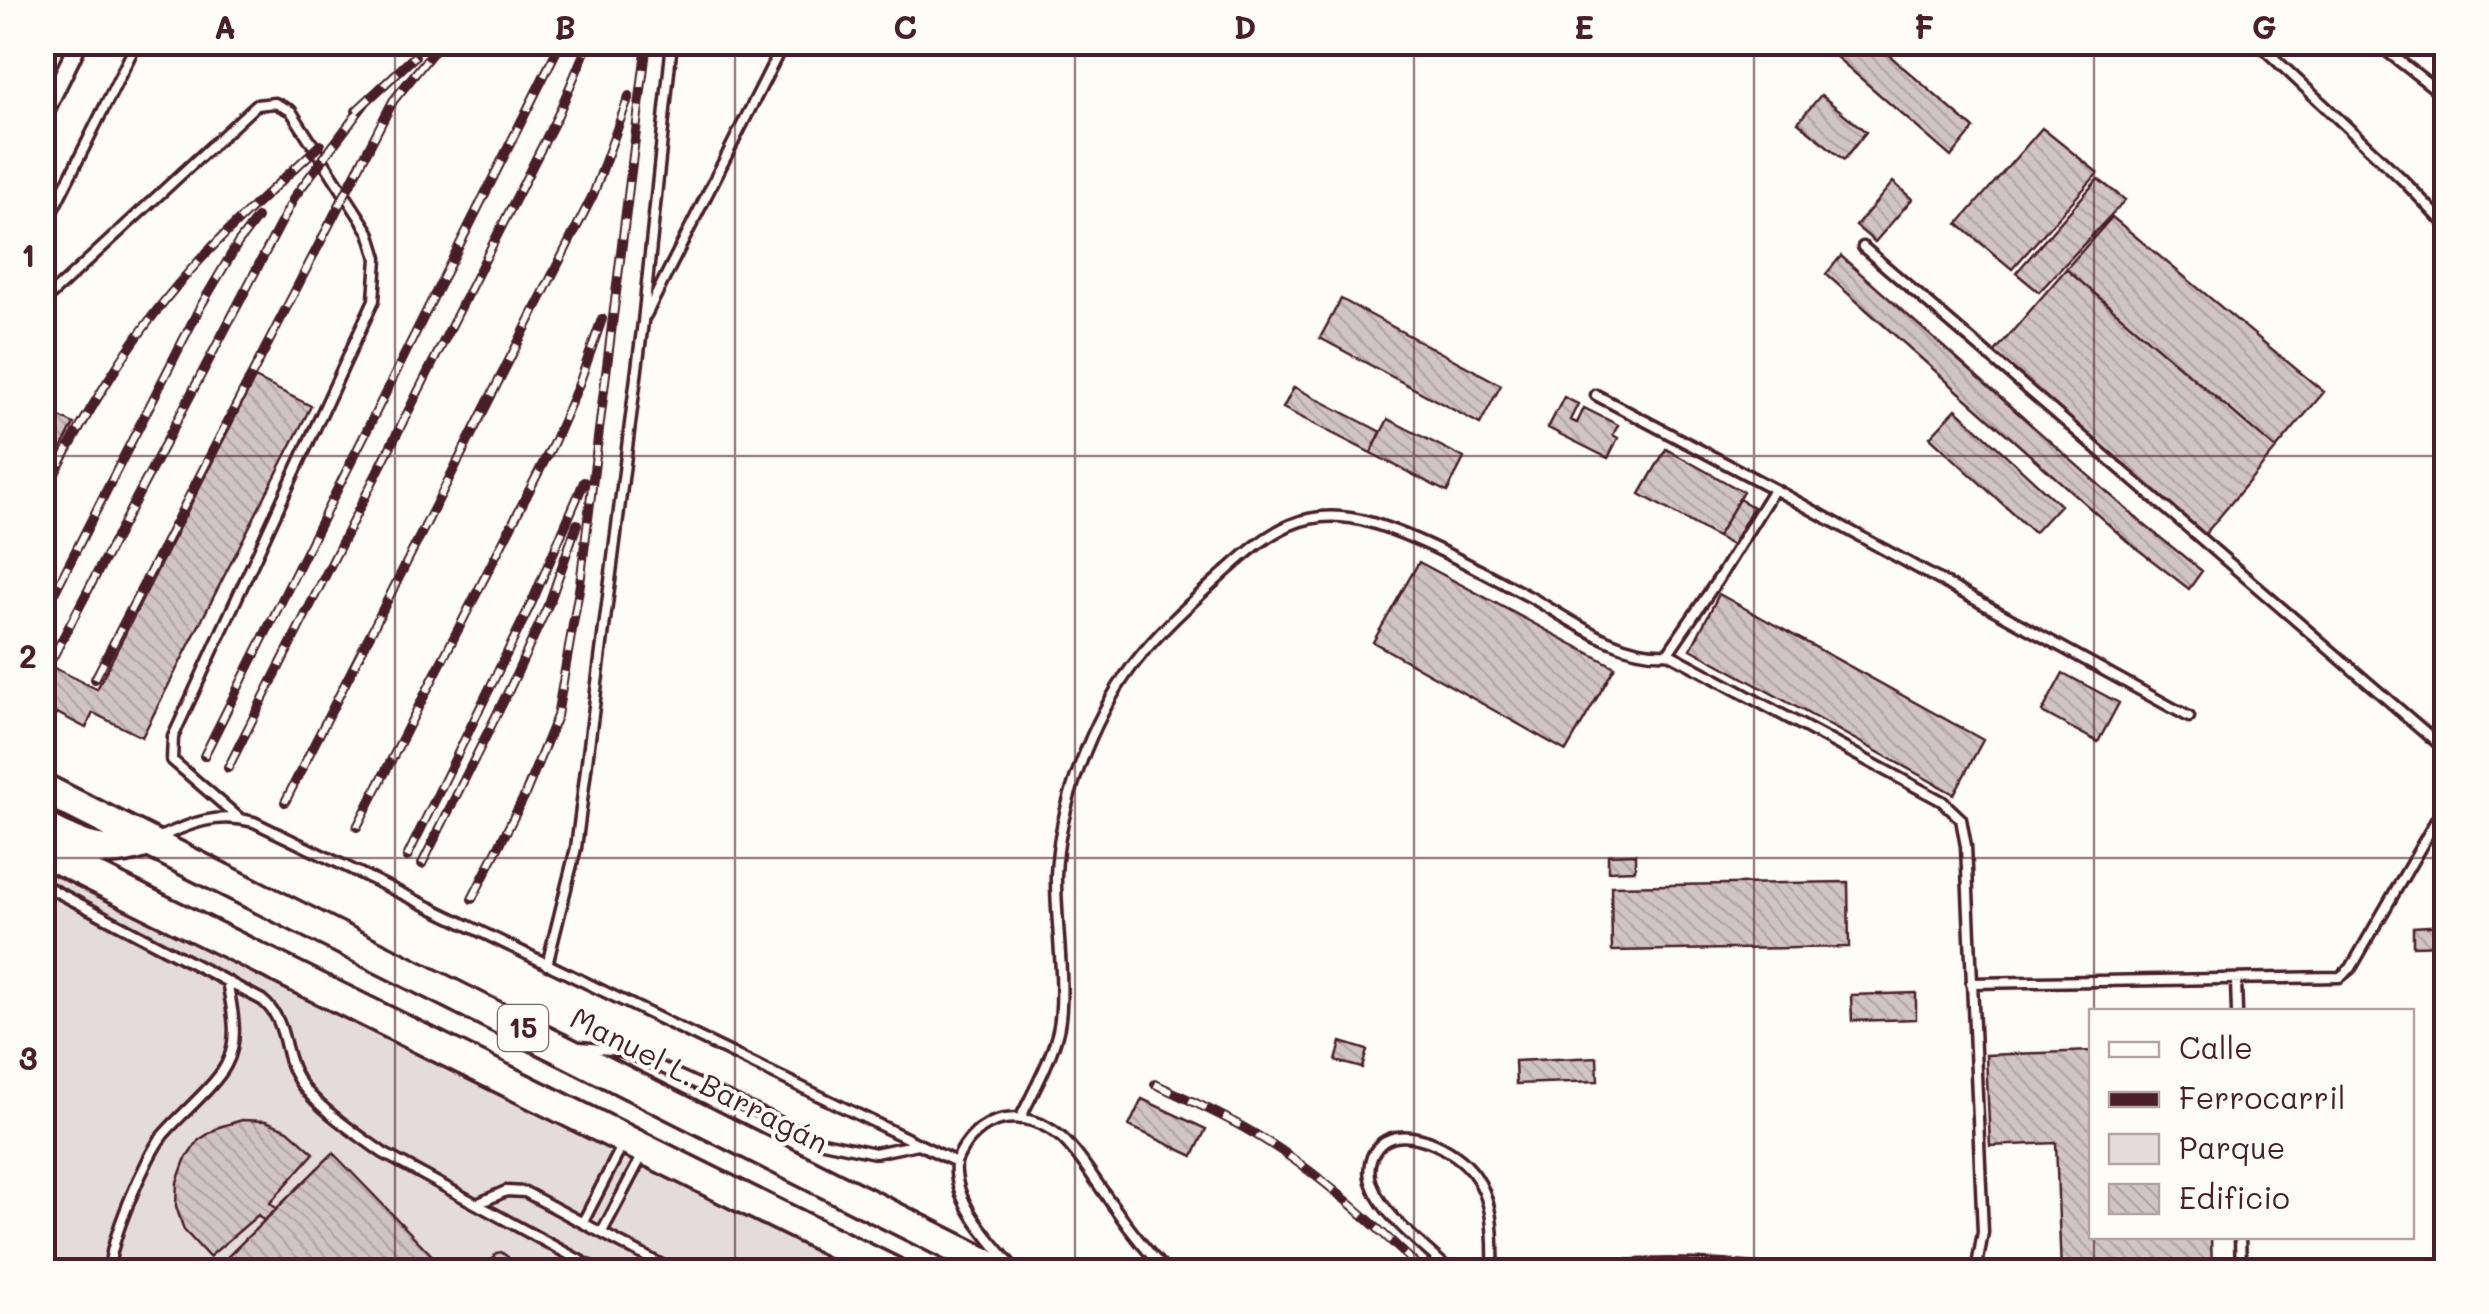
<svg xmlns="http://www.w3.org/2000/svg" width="2489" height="1314" font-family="Mali,sans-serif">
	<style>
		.green { fill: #e3dcda; stroke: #967e82; stroke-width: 2.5 }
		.building { fill: url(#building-back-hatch); stroke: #4a1f2b; stroke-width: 2.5 }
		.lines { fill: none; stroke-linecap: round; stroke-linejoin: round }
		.lane-casing { stroke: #4a1f2b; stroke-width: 15 }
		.street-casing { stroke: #4a1f2b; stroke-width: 22 }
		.highway-casing { stroke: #4a1f2b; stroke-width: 35 }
		.lane { stroke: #fdfcf7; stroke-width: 8 }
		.street { stroke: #fdfcf7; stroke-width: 15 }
		.highway { stroke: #fdfcf7; stroke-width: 28 }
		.rail-casing { stroke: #4a1f2b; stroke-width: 10 }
		.rail { stroke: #fdfcf7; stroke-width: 6; stroke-dasharray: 19; stroke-linecap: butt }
		.grid { fill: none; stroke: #4a1f2b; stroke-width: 2.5; stroke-opacity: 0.55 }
		.labels { text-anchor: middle; stroke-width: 8; stroke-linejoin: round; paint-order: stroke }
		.shield { fill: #fdfcf7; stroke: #806168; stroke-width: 2.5 }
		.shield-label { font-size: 28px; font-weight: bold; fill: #4a1f2b }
		.street-label { font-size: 30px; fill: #4a1f2b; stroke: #fdfcf7 }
		.neatline { fill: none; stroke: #4a1f2b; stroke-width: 4 }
		.grid-label { font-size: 32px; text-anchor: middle; font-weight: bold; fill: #4a1f2b }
	</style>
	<defs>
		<pattern id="building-back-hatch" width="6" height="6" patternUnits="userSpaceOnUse" patternTransform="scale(2.5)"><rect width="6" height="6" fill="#d0c5c4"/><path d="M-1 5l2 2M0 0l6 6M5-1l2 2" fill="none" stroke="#b4a9a9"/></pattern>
	</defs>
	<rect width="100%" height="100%" fill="#fdfcf7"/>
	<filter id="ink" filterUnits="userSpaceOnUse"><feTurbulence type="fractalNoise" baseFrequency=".01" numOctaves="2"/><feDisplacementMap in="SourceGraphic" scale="20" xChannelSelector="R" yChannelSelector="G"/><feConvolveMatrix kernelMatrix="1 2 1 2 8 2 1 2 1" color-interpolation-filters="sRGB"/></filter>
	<g filter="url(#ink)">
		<path class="green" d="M 42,864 L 854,1271 L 43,1271 Z"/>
		<path class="building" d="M 1819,42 L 1874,42 L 1974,129 L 1951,157 Z
			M 1821,95 L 1866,132 L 1844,160 L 1798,122 Z
			M 2042,128 L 2098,173 L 2012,269 L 1958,224 Z
			M 2098,179 L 2125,200 L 2039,292 L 2016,273 Z
			M 1893,182 L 1912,199 L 1875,242 L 1856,226 Z
			M 2112,217 L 2324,392 L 2276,449 L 2066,269 Z
			M 1841,256 L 2142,523 L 2202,571 L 2189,589 L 2127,541 L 1826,274 Z
			M 2066,269 L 2276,449 L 2201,539 L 1993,354 Z
			M 1341,299 L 1501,385 L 1480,424 L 1320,338 Z
			M 255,378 L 311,406 L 142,737 L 93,713 L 86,728 L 57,713 L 42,741 L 42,662 L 97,689 Z
			M 1294,387 L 1381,432 L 1371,453 L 1283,408 Z
			M 1564,397 L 1578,404 L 1570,420 L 1577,423 L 1584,408 L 1618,425 L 1613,435 L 1618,438 L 1608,458 L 1548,428 Z
			M 42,408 L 74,424 L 42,485 Z
			M 1956,409 L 2060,505 L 2034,533 L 1930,437 Z
			M 1388,419 L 1464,458 L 1447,492 L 1371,453 Z
			M 1666,449 L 1743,492 L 1717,537 L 1640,494 Z
			M 1739,499 L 1753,507 L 1732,545 L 1717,537 Z
			M 1419,562 L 1615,667 L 1566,751 L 1373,642 Z
			M 1719,594 L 1983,740 L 1954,794 L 1691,649 Z
			M 2063,673 L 2119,703 L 2098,742 L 2042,712 Z
			M 1635,854 L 1635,870 L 1608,871 L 1608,855 Z
			M 1848,882 L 1849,947 L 1612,951 L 1611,886 Z
			M 2445,925 L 2446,945 L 2413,946 L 2413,927 Z
			M 2439,990 L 2446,990 L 2446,1017 L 2440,1018 Z
			M 1916,993 L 1916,1019 L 1852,1021 L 1851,995 Z
			M 1341,1042 L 1367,1050 L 1362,1068 L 1336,1061 Z
			M 2092,1051 L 2092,1236 L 2211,1236 L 2212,1272 L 2061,1272 L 2056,1143 L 1990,1146 L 1986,1055 Z
			M 1597,1057 L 1598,1081 L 1516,1084 L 1515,1061 Z
			M 1142,1099 L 1206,1129 L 1193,1156 L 1129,1126 Z
			M 242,1120 L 266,1121 L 288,1130 L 314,1153 L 270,1203 L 277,1209 L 264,1221 L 258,1215 L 209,1257 L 184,1230 L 176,1206 L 177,1182 L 185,1160 L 199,1140 L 219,1127 Z
			M 333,1153 L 448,1272 L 212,1272 L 268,1217 Z
			M 501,1252 L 508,1257 L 506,1266 L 516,1272 L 486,1272 L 496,1253 Z
			M 2312,1263 L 2313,1272 L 2247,1272 L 2247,1265 Z"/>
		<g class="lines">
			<g class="lane-casing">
				<path id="lane" d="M 2257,42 L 2402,179 L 2446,225
					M 2375,42 L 2446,97
					M 42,232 L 137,42
					M 1863,247 L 2446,750
					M 42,303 L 256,105 L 275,103 L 291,111 L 369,232 L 377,258 L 374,300 L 173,737 L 172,760 L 239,818
					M 646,315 L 784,42
					M 1596,395 L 1774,489 L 2189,717
					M 1774,489 L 1719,578 L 1668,653 L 1942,801 L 1961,819 L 1966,846 L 1983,1232 L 1976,1272
					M 160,837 C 192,823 218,812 254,822 L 956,1162 C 975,1115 1023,1104 1062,1138 C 1077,1152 1088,1170 1100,1187 C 1121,1217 1141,1246 1167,1272
					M 42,884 L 262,1000 C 289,1022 281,1052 298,1079 C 314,1106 357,1134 383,1153 L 601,1272
					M 547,965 L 576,848 L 643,322 L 672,42
					M 2236,981 L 2237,1012
					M 1971,983 L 2340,977 L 2351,968 L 2446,803
					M 580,1047 L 621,1051 L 643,1059 L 823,1142 L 875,1153 L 918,1144
					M 1020,1119 C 1033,1092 1049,1064 1057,1035 C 1068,996 1055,920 1056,876 C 1058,808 1092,719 1133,665 C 1160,630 1192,602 1224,573 C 1270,531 1306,503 1372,523 C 1422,538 1483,572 1530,597 C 1572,620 1618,657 1668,653
					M 956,1162 C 952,1203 992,1242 1017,1272
					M 477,1204 L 506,1191 L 525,1192 L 675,1272
					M 583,1222 L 622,1146
					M 602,1232 L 642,1156
					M 2240,1236 L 2241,1272
					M 110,1272 C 107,1246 146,1156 163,1135 C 180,1115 215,1086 226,1065 C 240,1039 232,1009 227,981
					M 1451,1272 C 1428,1249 1384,1217 1373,1187 C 1369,1178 1368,1167 1372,1157 C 1389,1116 1450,1145 1470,1169 C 1494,1196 1494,1237 1493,1272
					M 1559,1272 C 1632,1262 1707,1262 1780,1272"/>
			</g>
			<g class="street-casing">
				<path id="street" d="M 42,118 L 79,42"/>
			</g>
			<g class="highway-casing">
				<path id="highway" d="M 42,788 L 1003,1272
					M 42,826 C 85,848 101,858 148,842
					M 42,851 L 893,1272"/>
			</g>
			<use href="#lane" class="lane"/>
			<use href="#street" class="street"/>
			<use href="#highway" class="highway"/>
			<g class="rail-casing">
				<path id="rail" d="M 356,111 L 415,56
					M 42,498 C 83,419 128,340 188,273 C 229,227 275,187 320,145
					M 42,617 L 199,309 L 238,243 L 257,218
					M 52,659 L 295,196 L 366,102
					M 95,679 L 393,101 L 441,42
					M 204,756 L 561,42
					M 228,768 L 557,117 L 589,42
					M 285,802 L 593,195 L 629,96
					M 357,827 L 553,444 L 579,384 L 602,319
					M 407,857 L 532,602 L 584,482
					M 422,864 L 510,688 L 550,601 L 577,524
					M 472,899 L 524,797 L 557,716 L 580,584 L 647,42
					M 1155,1084 C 1203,1106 1251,1128 1293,1159 C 1340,1192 1382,1232 1424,1272"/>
			</g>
			<use href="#rail" class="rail"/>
		</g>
	</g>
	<path class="grid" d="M 395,42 L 395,1272M 735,42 L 735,1272M 1075,42 L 1075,1272M 1414,42 L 1414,1272M 1754,42 L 1754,1272M 2094,42 L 2094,1012M 42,456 L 2446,456M 42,858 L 2446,858M 2094,1236 L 2094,1272"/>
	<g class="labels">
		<rect class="shield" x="498" y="1005" width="50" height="46" rx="8"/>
		<g class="shield-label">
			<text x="523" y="1038">15</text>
		</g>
		<g class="street-label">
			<text transform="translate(699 1081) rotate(27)" y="10">Manuel L. Barragán</text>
		</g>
	</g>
	<rect width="2489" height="1314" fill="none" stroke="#fdfcf7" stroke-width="110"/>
	<rect x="2089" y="1009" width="325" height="230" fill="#fdfcf7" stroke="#b5a4a5" stroke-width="2.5"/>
	<rect x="2109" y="1042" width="50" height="15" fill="#fdfcf7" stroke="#b5a4a5" stroke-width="2.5"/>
	<text x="2179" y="1059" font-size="30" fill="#4a1f2b">Calle</text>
	<rect x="2109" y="1092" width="50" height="15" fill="#4a1f2b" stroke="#b5a4a5" stroke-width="2.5"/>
	<text x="2179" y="1109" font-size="30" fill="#4a1f2b">Ferrocarril</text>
	<rect x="2109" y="1134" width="50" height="30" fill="#e3dcda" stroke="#b5a4a5" stroke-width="2.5"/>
	<text x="2179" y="1159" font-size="30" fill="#4a1f2b">Parque</text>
	<rect x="2109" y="1184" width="50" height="30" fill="url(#building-back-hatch)" stroke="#b5a4a5" stroke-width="2.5"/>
	<text x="2179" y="1209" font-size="30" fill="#4a1f2b">Edificio</text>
	<rect x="55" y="55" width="2379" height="1204" class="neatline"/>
	<g class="grid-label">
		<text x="225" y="39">A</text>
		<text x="565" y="39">B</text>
		<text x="905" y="39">C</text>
		<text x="1245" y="39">D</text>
		<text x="1584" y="39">E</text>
		<text x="1924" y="39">F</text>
		<text x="2264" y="39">G</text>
		<text x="28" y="267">1</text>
		<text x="28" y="668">2</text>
		<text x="28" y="1070">3</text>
	</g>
</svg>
